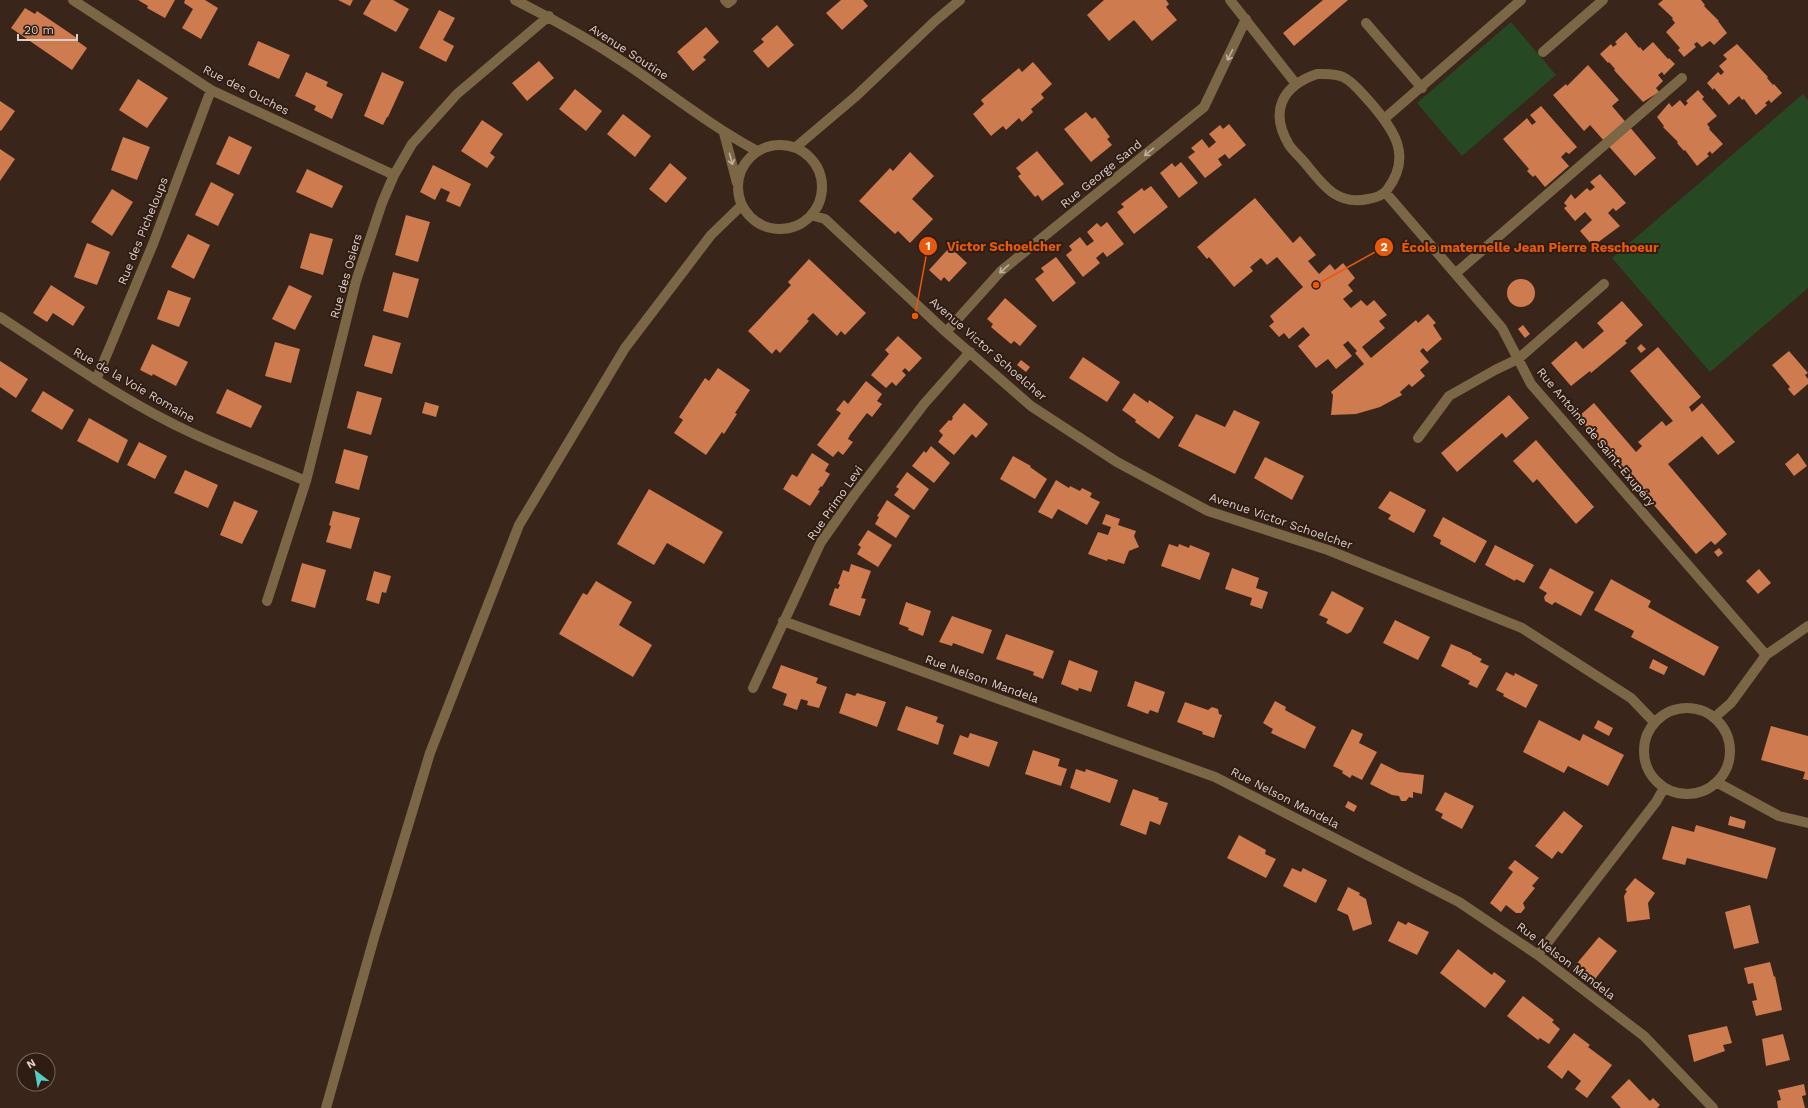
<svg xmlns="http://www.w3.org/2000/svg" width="1808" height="1108" font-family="'Work Sans',sans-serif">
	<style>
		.green { fill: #264823 }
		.building { fill: #ce7b50 }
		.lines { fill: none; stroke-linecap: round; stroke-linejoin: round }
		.minor { stroke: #7b6646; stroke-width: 10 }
		.oneway { stroke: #c0b0a1 }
		.labels { text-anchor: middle; stroke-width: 4; stroke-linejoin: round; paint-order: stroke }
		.street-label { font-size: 12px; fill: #ddcfc8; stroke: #2f1c12 }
		.leader { fill: none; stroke: #e8590c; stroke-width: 1.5 }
		.callout-dot { fill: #e8590c; stroke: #2f1c12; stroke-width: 1.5 }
		.mark-label { font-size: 12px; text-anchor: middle; font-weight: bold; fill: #fff }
		.callout-label { font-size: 13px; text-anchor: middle; font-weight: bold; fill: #e8590c; stroke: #2f1c12; stroke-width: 4; stroke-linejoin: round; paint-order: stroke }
	</style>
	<rect width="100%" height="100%" fill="#3a251b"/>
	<path class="green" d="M 1511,22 L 1556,75 L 1462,156 L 1417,103 Z
		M 1803,94 L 1808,100 L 1808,288 L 1710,372 L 1612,258 Z"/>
	<path class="building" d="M 138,0 L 175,0 L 165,18 L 147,8 L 148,6 Z
		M 185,0 L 205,0 L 218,8 L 201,39 L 182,28 L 193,9 L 184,3 Z
		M 338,0 L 353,0 L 350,6 Z
		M 371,0 L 393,0 L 409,9 L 396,32 L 363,14 Z
		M 841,0 L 863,0 L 868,6 L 842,30 L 826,13 Z
		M 1104,0 L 1166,0 L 1169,4 L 1166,7 L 1177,20 L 1152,41 L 1134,20 L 1109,41 L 1087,15 Z
		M 1323,0 L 1348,0 L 1294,46 L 1283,33 Z
		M 1663,0 L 1701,0 L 1705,5 L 1704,6 L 1719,21 L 1718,21 L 1727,33 L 1714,45 L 1710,41 L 1702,47 L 1697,42 L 1694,44 L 1696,47 L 1684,57 L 1678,50 L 1680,48 L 1666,32 L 1675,23 L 1672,19 L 1673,18 L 1658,4 Z
		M 25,8 L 35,14 L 37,11 L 77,38 L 76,40 L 87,48 L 72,70 L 11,28 Z
		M 439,10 L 455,18 L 443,40 L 454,46 L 446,62 L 419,48 Z
		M 777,25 L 794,45 L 768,68 L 753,51 L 764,42 L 761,39 Z
		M 706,27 L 719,42 L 703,57 L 706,60 L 693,71 L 677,52 Z
		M 1626,32 L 1639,48 L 1640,47 L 1643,51 L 1653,42 L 1668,59 L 1669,58 L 1675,64 L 1664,75 L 1662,72 L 1658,75 L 1663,81 L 1656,88 L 1659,92 L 1643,102 L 1614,70 L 1615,69 L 1609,62 L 1608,63 L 1600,54 L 1611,44 L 1613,47 L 1617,44 L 1615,42 Z
		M 258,41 L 290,55 L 279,79 L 248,65 Z
		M 1737,44 L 1768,77 L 1767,78 L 1773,85 L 1774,84 L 1782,93 L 1771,103 L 1769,100 L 1765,103 L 1767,105 L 1756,115 L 1744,99 L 1742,100 L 1739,96 L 1729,105 L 1714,88 L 1713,90 L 1707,83 L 1718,72 L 1721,75 L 1724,72 L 1719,66 L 1727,59 L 1723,55 Z
		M 539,61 L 554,78 L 527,101 L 512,83 Z
		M 1033,62 L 1052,84 L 1041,94 L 1044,98 L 1031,109 L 1033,112 L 1022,122 L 1019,118 L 1006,130 L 1003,126 L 991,136 L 973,114 L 984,104 L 981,100 L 1019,68 L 1022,72 Z
		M 1588,65 L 1619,100 L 1612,106 L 1656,158 L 1635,176 L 1590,125 L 1584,131 L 1553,95 L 1566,84 L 1567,86 Z
		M 306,72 L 328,82 L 326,86 L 343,94 L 332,119 L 314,110 L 316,106 L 295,96 Z
		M 382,72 L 404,82 L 388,117 L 387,117 L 383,125 L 364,116 Z
		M 138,79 L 168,98 L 147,128 L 119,110 Z
		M 575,89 L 602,111 L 586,131 L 559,109 Z
		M 1698,90 L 1704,97 L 1702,99 L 1717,116 L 1707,124 L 1710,128 L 1709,129 L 1723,144 L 1712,154 L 1710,151 L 1707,154 L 1709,156 L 1697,166 L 1685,150 L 1684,151 L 1677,143 L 1678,142 L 1663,127 L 1664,126 L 1657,117 L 1669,103 L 1672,107 L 1680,100 L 1685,106 L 1688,103 L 1686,101 Z
		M 0,101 L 15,111 L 1,131 L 0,130 Z
		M 1541,106 L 1577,147 L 1569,154 L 1566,152 L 1561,157 L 1569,166 L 1545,187 L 1535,175 L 1533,177 L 1527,171 L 1529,169 L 1503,139 L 1527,118 L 1532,125 L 1536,122 L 1530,115 Z
		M 1086,112 L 1092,119 L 1095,117 L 1110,137 L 1107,139 L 1112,145 L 1091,162 L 1064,129 Z
		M 623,114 L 651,136 L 635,157 L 607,134 Z
		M 482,120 L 503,134 L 490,153 L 495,157 L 487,168 L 461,151 Z
		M 1229,124 L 1246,145 L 1229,159 L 1225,154 L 1218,159 L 1222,165 L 1205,178 L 1188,157 L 1195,152 L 1191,148 L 1202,139 L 1209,148 L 1216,142 L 1209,134 L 1220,125 L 1223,129 Z
		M 229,136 L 252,147 L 239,175 L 216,164 Z
		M 123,137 L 150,147 L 137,180 L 111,170 Z
		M 0,149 L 15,159 L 0,181 Z
		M 1037,151 L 1064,184 L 1042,201 L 1038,195 L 1035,197 L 1020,179 L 1018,176 L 1021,174 L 1016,168 Z
		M 910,152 L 934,176 L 912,199 L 933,219 L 910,243 L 898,231 L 895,234 L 859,201 L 890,168 L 893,171 Z
		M 1181,162 L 1198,183 L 1179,198 L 1160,173 L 1172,163 L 1175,167 Z
		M 670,163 L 687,178 L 666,203 L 649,189 Z
		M 433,165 L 471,184 L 460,207 L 446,201 L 450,192 L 441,188 L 435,200 L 420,192 Z
		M 307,169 L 343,186 L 332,208 L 296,192 Z
		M 1600,174 L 1626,203 L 1616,211 L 1613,208 L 1608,213 L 1620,226 L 1593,246 L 1580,231 L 1592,220 L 1585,212 L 1575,221 L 1564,208 L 1567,206 L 1564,203 L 1571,194 L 1575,199 L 1587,188 L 1590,191 L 1595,187 L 1590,182 Z
		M 211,182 L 234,194 L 218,226 L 195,215 Z
		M 1151,186 L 1168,207 L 1134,234 L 1117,212 L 1124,207 L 1121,204 L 1142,188 L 1144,191 Z
		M 112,189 L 133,202 L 112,236 L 91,222 Z
		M 1255,198 L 1293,243 L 1300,236 L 1316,255 L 1308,261 L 1319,274 L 1330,264 L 1335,270 L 1343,263 L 1355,278 L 1348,285 L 1353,291 L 1343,299 L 1351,308 L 1361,300 L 1367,306 L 1374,300 L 1387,315 L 1379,321 L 1385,328 L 1362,347 L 1371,358 L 1416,320 L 1418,323 L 1428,314 L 1436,323 L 1433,325 L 1442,339 L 1427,352 L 1423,348 L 1420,351 L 1429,362 L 1420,370 L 1425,376 L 1412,387 L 1409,384 L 1400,392 L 1402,395 L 1380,407 L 1356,414 L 1331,415 L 1333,395 L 1331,392 L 1364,364 L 1355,353 L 1357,351 L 1348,341 L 1343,345 L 1352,356 L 1336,369 L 1328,359 L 1316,368 L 1298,346 L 1310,335 L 1303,327 L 1289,339 L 1284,333 L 1279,337 L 1269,326 L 1274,322 L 1270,316 L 1303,287 L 1277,257 L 1267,265 L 1261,258 L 1250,267 L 1253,271 L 1234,287 L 1209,257 L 1207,259 L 1197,247 Z
		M 406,215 L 430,222 L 418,262 L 395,255 Z
		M 1107,222 L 1124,244 L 1107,257 L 1103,252 L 1096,258 L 1100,263 L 1083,277 L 1066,255 L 1072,250 L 1069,246 L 1080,237 L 1087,246 L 1094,241 L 1087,232 L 1097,223 L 1101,227 Z
		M 310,233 L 333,239 L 323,275 L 300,268 Z
		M 188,234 L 210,245 L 194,279 L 171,267 Z
		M 87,243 L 110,252 L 97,285 L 74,277 Z
		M 950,247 L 967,263 L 949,282 L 944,277 L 941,281 L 929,270 Z
		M 1056,257 L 1076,283 L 1053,302 L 1035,279 L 1044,272 L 1041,268 Z
		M 809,259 L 866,313 L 845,335 L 841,331 L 837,336 L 813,313 L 807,319 L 809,321 L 780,353 L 776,349 L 772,354 L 748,331 L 791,285 L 788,282 Z
		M 393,272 L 419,279 L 408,318 L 383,311 Z
		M1507 293a14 14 0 1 1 28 0a14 14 0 1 1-28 0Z
		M 51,285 L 85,307 L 73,326 L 53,313 L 47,322 L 33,313 Z
		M 289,285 L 312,296 L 295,330 L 272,319 Z
		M 168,290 L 191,298 L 179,327 L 157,319 Z
		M 1005,298 L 1037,326 L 1020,346 L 1014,341 L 1011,344 L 991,327 L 993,324 L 987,319 Z
		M 1622,301 L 1643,325 L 1625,341 L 1627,343 L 1591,373 L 1590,371 L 1571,386 L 1551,363 L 1576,341 L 1583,349 L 1604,331 L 1597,323 Z
		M 1523,325 L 1530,334 L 1525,338 L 1518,329 Z
		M 373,335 L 401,343 L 392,374 L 364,366 Z
		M 898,336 L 922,358 L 909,372 L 905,368 L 902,371 L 906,375 L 896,386 L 892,382 L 886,388 L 871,375 L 889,354 L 885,350 Z
		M 275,342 L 300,349 L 291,383 L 265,376 Z
		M 152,344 L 188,362 L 176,386 L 153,374 L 152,376 L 140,370 Z
		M 1641,344 L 1646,349 L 1641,353 L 1637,348 Z
		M 1658,347 L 1701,397 L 1689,407 L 1692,412 L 1702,403 L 1735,442 L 1718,455 L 1702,436 L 1668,464 L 1727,534 L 1715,545 L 1711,541 L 1696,554 L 1578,417 L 1594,403 L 1636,452 L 1642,446 L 1638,442 L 1662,421 L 1666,426 L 1673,421 L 1630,371 Z
		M 1789,351 L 1808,373 L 1805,375 L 1808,379 L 1808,384 L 1794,396 L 1788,389 L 1790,387 L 1772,365 Z
		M 1083,357 L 1120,382 L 1107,402 L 1069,378 Z
		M 1021,360 L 1030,367 L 1026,372 L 1017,365 Z
		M 0,361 L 28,379 L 16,398 L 0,387 Z
		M 718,368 L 750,390 L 735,413 L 737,414 L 724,434 L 722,432 L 706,455 L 674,433 L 683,420 L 679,417 L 705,378 L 709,381 Z
		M 866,381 L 882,394 L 877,401 L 882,404 L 872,417 L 867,413 L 850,435 L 848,439 L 853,442 L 843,455 L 838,451 L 833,457 L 817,445 L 841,413 L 836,410 L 844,400 L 848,404 Z
		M 227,389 L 262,406 L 251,428 L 216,413 Z
		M 43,391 L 74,410 L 62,430 L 31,411 Z
		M 357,391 L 382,398 L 371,435 L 347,428 Z
		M 1134,393 L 1148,403 L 1149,400 L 1174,417 L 1159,439 L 1135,422 L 1136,420 L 1122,410 Z
		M 1509,395 L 1529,418 L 1506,438 L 1502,433 L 1457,472 L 1441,453 Z
		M 425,402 L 439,406 L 436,417 L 422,413 Z
		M 964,403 L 988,424 L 976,438 L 972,434 L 954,455 L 938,442 L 943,435 L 939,431 L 949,420 L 951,421 L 953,418 L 952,417 Z
		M 1234,410 L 1260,422 L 1235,474 L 1178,446 L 1196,414 L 1225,427 Z
		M 89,418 L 128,440 L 118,463 L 77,441 Z
		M 1536,440 L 1594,507 L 1576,524 L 1537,479 L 1533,483 L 1513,461 Z
		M 139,442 L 167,456 L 155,479 L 127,465 Z
		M 931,446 L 950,463 L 934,483 L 912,466 L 924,451 L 926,453 Z
		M 344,449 L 368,456 L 359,490 L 335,483 Z
		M 812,453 L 829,464 L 825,471 L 830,474 L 822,487 L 821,486 L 818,490 L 820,491 L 810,506 L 783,489 L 792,474 L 797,477 Z
		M 1798,453 L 1807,466 L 1794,476 L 1785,464 Z
		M 1013,456 L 1031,466 L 1030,467 L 1047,479 L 1035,499 L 1000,479 Z
		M 1265,457 L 1304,476 L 1292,500 L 1254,478 Z
		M 185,470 L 218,485 L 208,508 L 174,493 Z
		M 907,472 L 929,489 L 914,510 L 894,495 L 899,489 L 896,487 Z
		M 1056,480 L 1069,488 L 1070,486 L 1080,491 L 1082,488 L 1092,493 L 1090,497 L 1100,502 L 1087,525 L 1058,509 L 1052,519 L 1038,512 Z
		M 649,489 L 723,532 L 704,564 L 667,543 L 654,565 L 617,544 Z
		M 1390,491 L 1426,510 L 1414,533 L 1388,519 L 1391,515 L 1378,508 Z
		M 887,500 L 910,516 L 896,538 L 875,524 L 879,517 L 877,516 Z
		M 234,501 L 258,511 L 242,544 L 220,535 Z
		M 333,511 L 360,518 L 351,549 L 326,542 L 331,526 L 329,525 Z
		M 1106,514 L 1120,519 L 1118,525 L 1136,531 L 1134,536 L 1139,547 L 1129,551 L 1124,564 L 1108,559 L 1107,561 L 1088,554 L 1098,532 L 1108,535 L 1111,527 L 1102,524 Z
		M 1443,517 L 1487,541 L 1475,563 L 1440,544 L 1441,540 L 1433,536 Z
		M 868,530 L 892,545 L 878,567 L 857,554 L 861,547 L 858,545 Z
		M 1169,544 L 1178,547 L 1179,544 L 1189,548 L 1190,545 L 1210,553 L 1200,580 L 1161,566 Z
		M 1495,545 L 1534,565 L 1524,583 L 1516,579 L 1515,581 L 1485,565 Z
		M 1719,548 L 1723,553 L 1718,557 L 1714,552 Z
		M 302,563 L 326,570 L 315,608 L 291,601 Z
		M 851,564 L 871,571 L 861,598 L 866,599 L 860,616 L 829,605 L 835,588 L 838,589 L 840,585 L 838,584 L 843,570 L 849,572 Z
		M 1232,568 L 1259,578 L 1256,588 L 1268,592 L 1262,609 L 1250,605 L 1252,598 L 1225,589 Z
		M 1550,568 L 1594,592 L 1581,616 L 1555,602 L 1552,605 L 1545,601 L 1544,597 L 1547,593 L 1539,588 Z
		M 1759,569 L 1771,583 L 1758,594 L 1746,581 Z
		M 374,571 L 391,576 L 386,593 L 382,592 L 379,604 L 366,600 Z
		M 1611,579 L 1651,601 L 1648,607 L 1719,647 L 1704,676 L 1631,637 L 1634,631 L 1594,610 Z
		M 596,581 L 632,602 L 619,625 L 652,645 L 633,677 L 559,634 L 583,593 L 587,595 Z
		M 1332,591 L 1364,608 L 1351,632 L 1347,634 L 1326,623 L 1328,619 L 1319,615 Z
		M 906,602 L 931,611 L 923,636 L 908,630 L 909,628 L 899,624 Z
		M 952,616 L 992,630 L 983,654 L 953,643 L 952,646 L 939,642 Z
		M 1395,620 L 1430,637 L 1418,660 L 1383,643 Z
		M 1006,634 L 1054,651 L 1043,679 L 1033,675 L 1034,672 L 996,659 Z
		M 1451,644 L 1472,653 L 1472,654 L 1482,659 L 1480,662 L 1489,666 L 1477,688 L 1468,684 L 1470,681 L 1441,666 Z
		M 1653,659 L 1668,667 L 1664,675 L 1649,668 Z
		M 1069,660 L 1098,671 L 1091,692 L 1079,688 L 1078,691 L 1061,684 Z
		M 781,665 L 818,678 L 816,683 L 827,687 L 819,708 L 807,705 L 808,701 L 801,699 L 797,710 L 783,705 L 787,694 L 772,688 Z
		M 1506,672 L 1514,676 L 1515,673 L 1538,685 L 1526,708 L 1503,696 L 1504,694 L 1496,690 Z
		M 1135,681 L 1165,692 L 1158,713 L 1150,710 L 1148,714 L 1127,706 Z
		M 846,693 L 855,696 L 857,693 L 886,702 L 877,727 L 839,713 Z
		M 1275,701 L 1286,707 L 1285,710 L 1316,727 L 1305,749 L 1271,733 L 1273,729 L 1263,723 Z
		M 1185,702 L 1208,710 L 1212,707 L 1218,709 L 1219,714 L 1222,715 L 1214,738 L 1202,734 L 1203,732 L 1177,722 Z
		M 906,706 L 938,717 L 936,722 L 944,725 L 938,745 L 897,730 Z
		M 1539,720 L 1580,741 L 1583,734 L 1624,755 L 1608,786 L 1568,766 L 1564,773 L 1523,752 Z
		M 1598,720 L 1613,728 L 1609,736 L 1594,728 Z
		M 1771,726 L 1808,736 L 1808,780 L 1803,779 L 1805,772 L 1761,760 Z
		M 1352,729 L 1363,734 L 1359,743 L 1377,752 L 1362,780 L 1352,775 L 1350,778 L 1342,773 L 1343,771 L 1333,766 Z
		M 970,733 L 998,742 L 989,767 L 953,754 L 960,735 L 968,738 Z
		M 1033,750 L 1060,759 L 1058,766 L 1067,769 L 1061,786 L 1025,774 Z
		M 1381,763 L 1399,772 L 1424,775 L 1422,794 L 1413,792 L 1413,798 L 1409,797 L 1406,801 L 1401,801 L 1399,796 L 1392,795 L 1370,784 Z
		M 1076,769 L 1085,772 L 1086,769 L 1118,780 L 1110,803 L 1070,788 Z
		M 1133,789 L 1159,798 L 1158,800 L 1168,803 L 1160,825 L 1150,821 L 1146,835 L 1120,825 Z
		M 1445,792 L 1474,806 L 1462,829 L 1441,818 L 1443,814 L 1435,810 Z
		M 1348,801 L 1357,806 L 1354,812 L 1345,807 Z
		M 1564,811 L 1583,826 L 1562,854 L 1558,851 L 1552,859 L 1535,846 Z
		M 1730,816 L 1746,821 L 1744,829 L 1728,825 Z
		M 1696,825 L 1776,848 L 1767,879 L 1687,858 L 1685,865 L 1662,859 L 1672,826 L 1694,832 Z
		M 1239,835 L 1266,850 L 1265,854 L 1276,859 L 1266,878 L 1227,858 Z
		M 1515,860 L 1539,878 L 1532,886 L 1535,888 L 1523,903 L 1525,908 L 1521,913 L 1516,913 L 1506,905 L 1501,912 L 1490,903 L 1513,872 L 1508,868 Z
		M 1292,868 L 1301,872 L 1303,868 L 1327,880 L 1316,903 L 1283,886 Z
		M 1635,878 L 1655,893 L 1648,903 L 1650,919 L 1627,922 L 1624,896 L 1627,891 L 1625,890 Z
		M 1348,887 L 1360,893 L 1359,895 L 1366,899 L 1372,924 L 1353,931 L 1348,915 L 1337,910 Z
		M 1750,905 L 1759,943 L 1734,949 L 1725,912 Z
		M 1398,921 L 1406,925 L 1408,922 L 1429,932 L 1417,955 L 1388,941 Z
		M 1599,937 L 1617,951 L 1592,983 L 1573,968 Z
		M 1458,949 L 1492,975 L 1494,972 L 1506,981 L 1485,1008 L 1440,973 Z
		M 1770,962 L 1774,977 L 1775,976 L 1782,1010 L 1756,1016 L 1752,1001 L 1757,1000 L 1753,983 L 1748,984 L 1744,968 Z
		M 1523,996 L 1554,1020 L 1552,1022 L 1560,1029 L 1549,1044 L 1540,1038 L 1538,1040 L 1507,1016 Z
		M 1727,1026 L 1732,1043 L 1723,1045 L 1725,1051 L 1694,1062 L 1688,1035 Z
		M 1574,1033 L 1590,1045 L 1588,1047 L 1612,1065 L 1587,1098 L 1575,1089 L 1581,1081 L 1568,1070 L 1562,1079 L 1547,1067 Z
		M 1783,1034 L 1790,1060 L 1766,1066 L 1762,1039 Z
		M 1629,1079 L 1650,1101 L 1653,1098 L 1660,1105 L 1657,1108 L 1621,1108 L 1611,1097 Z
		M 1804,1084 L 1806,1095 L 1802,1096 L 1805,1108 L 1778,1108 L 1777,1101 L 1781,1100 L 1778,1090 Z"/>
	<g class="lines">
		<path class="minor" d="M 73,0 L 211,90 L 394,175
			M 515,0 C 555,20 594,42 631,67 C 673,96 713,127 757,151
			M 725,0 L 728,3 L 732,0
			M 1230,0 L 1296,84
			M 1366,23 L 1422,88
			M 1543,52 L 1603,0
			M 1317,74 C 1326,74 1335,73 1343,77 C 1354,82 1362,94 1370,102 C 1394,130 1413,156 1387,190 C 1383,195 1375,198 1368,199 C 1337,206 1323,185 1305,163 C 1300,157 1293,151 1289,145 C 1269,111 1282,86 1317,74 Z
			M 1384,119 L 1521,0
			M 724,133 L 737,183
			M738 187a42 42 0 1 1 84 0a42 42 0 1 1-84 0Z
			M 796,147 L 855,97 L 935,21 L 960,0
			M 1385,192 L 1502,328 L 1531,384 L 1766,655
			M 811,215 L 825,219 L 946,332 L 1031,406 L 1117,462 L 1208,511 L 1328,550 L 1522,628 L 1631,698 L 1654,722
			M 1456,273 L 1682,78
			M 0,317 C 63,358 126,403 194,434 C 231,451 269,465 306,481
			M 946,332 L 1001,271 L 1204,107 L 1246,19
			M 96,380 L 153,244 L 211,90
			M 1418,438 L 1449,396 L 1495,370 L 1518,359 L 1604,284
			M 267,601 L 306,481 L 356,281 L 382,203 L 394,175 L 412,144 L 457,94 L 549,16
			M 783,621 L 1215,777 L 1459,902 L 1538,955 L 1644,1036 L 1713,1108
			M 753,688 L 821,542 L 855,494 L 924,404 L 970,352
			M1644 751a43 43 0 1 1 86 0a43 43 0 1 1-86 0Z
			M 1715,717 L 1731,703 L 1766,655 L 1808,626
			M 1718,783 L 1779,816 L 1808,823
			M 1538,955 L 1656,802 L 1664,788
			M 326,1108 L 374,938 L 430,753 L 519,525 L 625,348 L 711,235 L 742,205"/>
	</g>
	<defs><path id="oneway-shaft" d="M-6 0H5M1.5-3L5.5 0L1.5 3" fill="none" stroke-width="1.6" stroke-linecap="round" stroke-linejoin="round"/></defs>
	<g class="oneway">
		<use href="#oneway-shaft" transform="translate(1230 55) rotate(116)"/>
		<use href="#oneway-shaft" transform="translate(1149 152) rotate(141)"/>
		<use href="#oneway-shaft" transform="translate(731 159) rotate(75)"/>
		<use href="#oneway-shaft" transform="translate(1004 269) rotate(139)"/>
	</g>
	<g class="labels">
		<g class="street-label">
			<text transform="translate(629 52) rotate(33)" y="4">Avenue Soutine</text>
			<text transform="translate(246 90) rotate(27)" y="4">Rue des Ouches</text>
			<text transform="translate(1101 174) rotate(-39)" y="4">Rue George Sand</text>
			<text transform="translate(143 231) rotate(-68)" y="4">Rue des Picheloups</text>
			<text transform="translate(346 276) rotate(-74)" y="4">Rue des Osiers</text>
			<text transform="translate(988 349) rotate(41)" y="4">Avenue Victor Schoelcher</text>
			<text transform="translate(134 385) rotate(30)" y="4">Rue de la Voie Romaine</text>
			<text transform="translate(1596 437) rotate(50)" y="4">Rue Antoine de Saint-Exupéry</text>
			<text transform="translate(835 503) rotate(-55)" y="4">Rue Primo Levi</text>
			<text transform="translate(1281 521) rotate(19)" y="4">Avenue Victor Schoelcher</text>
			<text transform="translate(982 679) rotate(20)" y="4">Rue Nelson Mandela</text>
			<text transform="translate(1285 798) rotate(27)" y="4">Rue Nelson Mandela</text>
			<text transform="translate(1566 961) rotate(37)" y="4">Rue Nelson Mandela</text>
		</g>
	</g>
	<path class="leader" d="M915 316L928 246M1316 285L1384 247"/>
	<g class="callout-dot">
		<circle cx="915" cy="316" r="4"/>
		<circle cx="1316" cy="285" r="4"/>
		<circle cx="928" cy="246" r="10"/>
		<circle cx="1384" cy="247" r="10"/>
	</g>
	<g class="mark-label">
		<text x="928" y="250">1</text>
		<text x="1384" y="251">2</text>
	</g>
	<g class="callout-label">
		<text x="1004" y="251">Victor Schoelcher</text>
		<text x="1530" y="252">École maternelle Jean Pierre Reschoeur</text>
	</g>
	<g transform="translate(36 1072) rotate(329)"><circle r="19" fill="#2f1c12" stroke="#75645b"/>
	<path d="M0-3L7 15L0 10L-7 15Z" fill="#54cdc7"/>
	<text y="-6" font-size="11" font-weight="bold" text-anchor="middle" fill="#ddcfc8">N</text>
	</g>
	<path d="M18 34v6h59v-6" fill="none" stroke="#ddcfc8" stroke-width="2"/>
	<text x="24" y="34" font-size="12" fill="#ddcfc8" stroke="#2f1c12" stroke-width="3" paint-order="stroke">20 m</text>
</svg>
